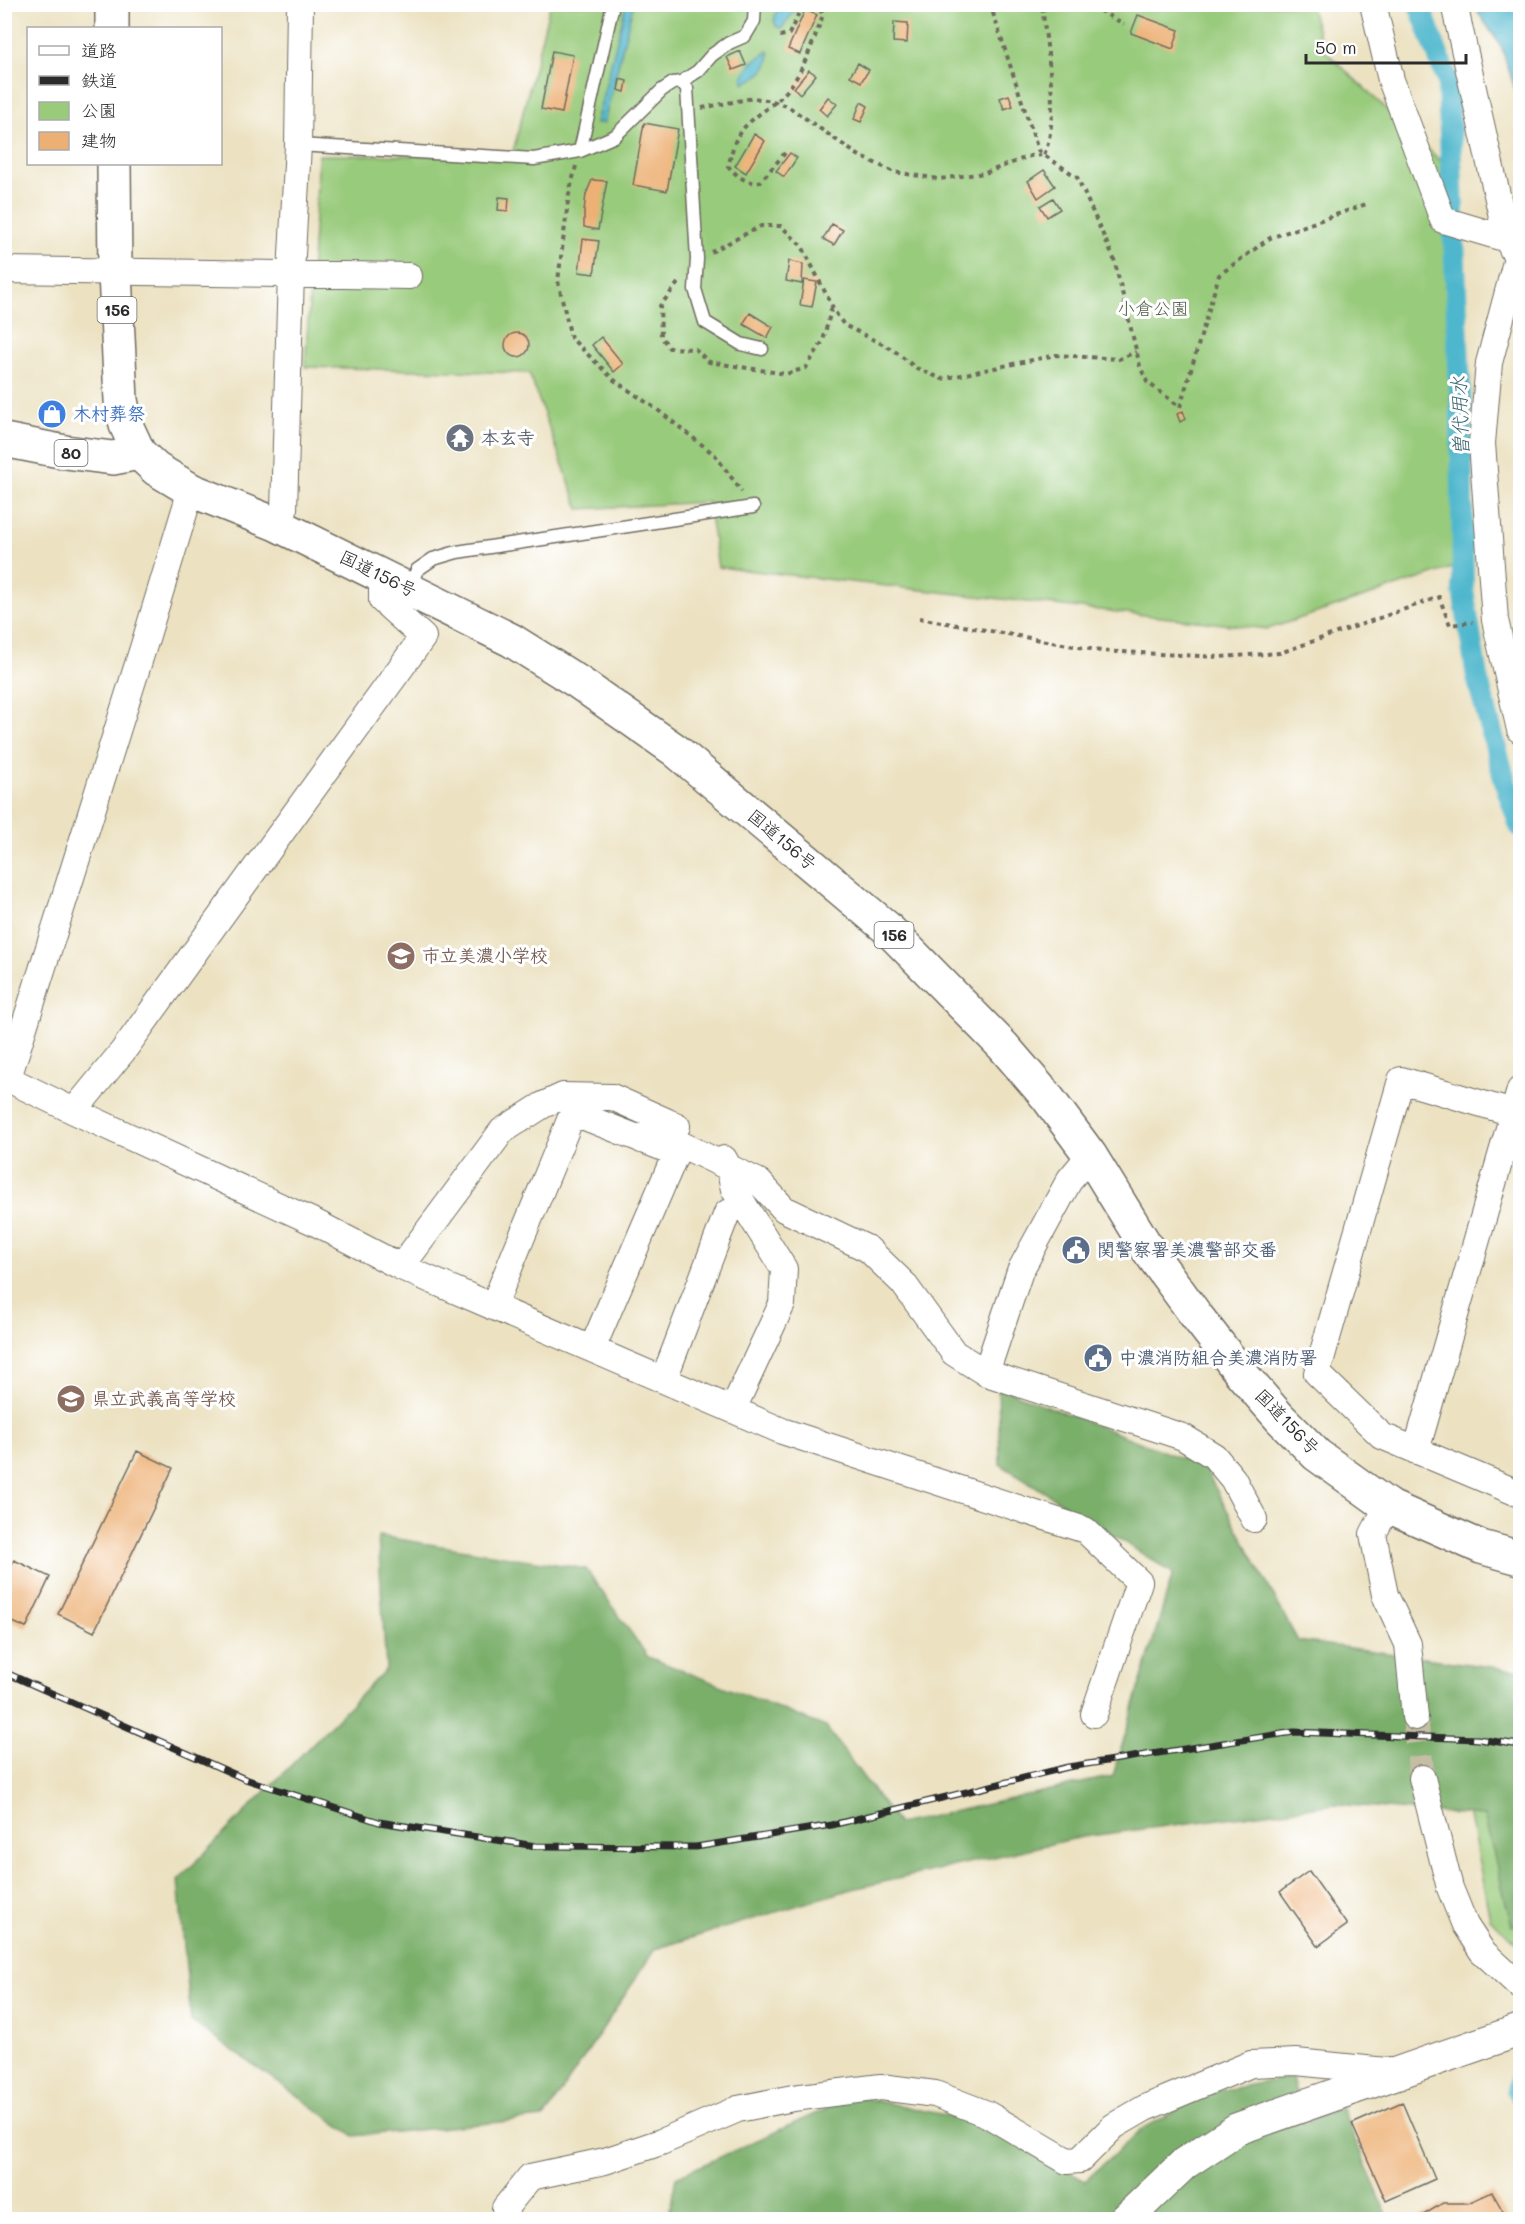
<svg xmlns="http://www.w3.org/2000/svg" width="1525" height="2224" font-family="Mali,'Klee One',sans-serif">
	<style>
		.green { fill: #99cb7b; stroke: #627b53; stroke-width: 1.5 }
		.forest { fill: #7aaf6b; stroke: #526d4b; stroke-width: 1.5 }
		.water { fill: #4fb7cd; stroke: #3d717c; stroke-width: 1.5 }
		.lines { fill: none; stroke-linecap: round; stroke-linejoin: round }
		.stream { stroke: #4fb7cd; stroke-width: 7 }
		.canal { stroke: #4fb7cd; stroke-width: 22 }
		.building { fill: #edb074 }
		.minor-tunnel { stroke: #c5bda4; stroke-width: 26; stroke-dasharray: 26 13; stroke-linecap: butt }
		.service-casing { stroke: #6f6b60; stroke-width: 15 }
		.minor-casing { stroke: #6f6b60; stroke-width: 28 }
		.tertiary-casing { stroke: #6f6b60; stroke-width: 34 }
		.primary-casing { stroke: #6f6b60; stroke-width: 36 }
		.trunk-casing { stroke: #6f6b60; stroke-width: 36 }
		.path { stroke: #6f6b60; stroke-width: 4; stroke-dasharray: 4.5 4.5; stroke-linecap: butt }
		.service { stroke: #fff; stroke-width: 12 }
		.minor { stroke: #fff; stroke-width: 26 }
		.tertiary { stroke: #fff; stroke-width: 32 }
		.primary { stroke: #fff; stroke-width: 33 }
		.trunk { stroke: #fff; stroke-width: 33 }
		.rail-casing { stroke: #2b2b2b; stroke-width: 7 }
		.rail { stroke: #fff; stroke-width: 4.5; stroke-dasharray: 14; stroke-linecap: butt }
		.labels { text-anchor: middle; stroke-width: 6; stroke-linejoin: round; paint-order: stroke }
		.shield { fill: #fff; stroke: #6b6b6b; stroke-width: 1.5 }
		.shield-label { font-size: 16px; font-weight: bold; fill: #2b2b2b }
		.park-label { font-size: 18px; fill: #4c5b43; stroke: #fff }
		.shop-label { font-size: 18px; font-weight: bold; fill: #366cbe; stroke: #fff; text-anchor: start }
		.worship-label { font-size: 18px; font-weight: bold; fill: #5b616d; stroke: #fff; text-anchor: start }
		.street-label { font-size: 18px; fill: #2b2b2b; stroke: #fff }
		.education-label { font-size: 18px; font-weight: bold; fill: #785e54; stroke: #fff; text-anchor: start }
		.service-label { font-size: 18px; font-weight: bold; fill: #4e5e75; stroke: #fff; text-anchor: start }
		.water-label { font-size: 20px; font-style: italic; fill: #39636c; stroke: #fff }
	</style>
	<rect width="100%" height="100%" fill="#fff"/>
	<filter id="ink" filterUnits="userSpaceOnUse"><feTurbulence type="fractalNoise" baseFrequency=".0167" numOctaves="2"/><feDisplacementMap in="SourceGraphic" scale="12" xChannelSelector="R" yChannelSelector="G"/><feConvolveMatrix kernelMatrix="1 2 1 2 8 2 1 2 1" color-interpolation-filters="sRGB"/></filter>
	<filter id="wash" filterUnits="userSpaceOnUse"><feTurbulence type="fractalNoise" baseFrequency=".008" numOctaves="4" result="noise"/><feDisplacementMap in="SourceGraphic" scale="24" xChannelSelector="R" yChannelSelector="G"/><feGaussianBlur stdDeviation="1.35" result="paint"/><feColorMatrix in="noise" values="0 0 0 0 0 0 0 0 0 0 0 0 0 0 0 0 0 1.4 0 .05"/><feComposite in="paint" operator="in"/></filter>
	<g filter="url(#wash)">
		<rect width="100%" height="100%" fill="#ece2c2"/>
		<path class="green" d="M 550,5 L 1310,5 L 1323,49 L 1461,180 L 1470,562 L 1268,629 L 718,567 L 708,502 L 579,509 L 529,373 L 305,367 L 319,155 L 512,156 Z
			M 1457,1751 L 1520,1764 L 1520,1945 L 1490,1919 Z"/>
		<path class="forest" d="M 998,1387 L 1204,1467 L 1298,1641 L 1520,1671 L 1520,1923 L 1512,1926 L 1484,1816 L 1336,1804 L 1082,1837 L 848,1890 L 655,1949 L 544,2118 L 354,2136 L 191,2021 L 178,1880 L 386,1669 L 378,1536 L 586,1569 L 648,1657 L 826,1727 L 898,1824 L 1113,1776 L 1173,1573 L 1000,1464 Z
			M 1292,2077 L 1303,2124 L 1341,2107 L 1389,2219 L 668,2220 L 676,2177 L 854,2096 L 983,2123 L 1085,2181 L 1142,2129 L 1208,2093 Z"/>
		<path class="water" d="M 626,5 L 633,5 L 604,123 L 596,123 Z
			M 778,5 L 797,5 L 796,9 L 782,28 L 777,27 L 774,21 Z
			M 1473,5 L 1520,5 L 1520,104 L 1501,46 Z
			M 769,51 C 772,68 759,76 745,83 L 742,79 L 752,62 Z"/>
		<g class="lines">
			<path class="stream" d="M 1515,2071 L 1510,2093 L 1520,2109"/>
			<path class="canal" d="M 1419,4 L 1448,82 L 1461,421 L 1463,590 L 1477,677 L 1506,785 L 1520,826"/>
		</g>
		<g id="blocks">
			<path class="building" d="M 805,10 L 817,15 L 800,54 L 788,49 Z
				M 1138,15 L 1179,30 L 1173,49 L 1131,33 Z
				M 894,22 L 908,23 L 907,43 L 893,42 Z
				M 552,51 L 573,55 L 562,113 L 541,109 Z
				M 740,51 L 746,65 L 733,70 L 727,57 Z
				M 858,63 L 869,70 L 861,82 L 850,76 Z
				M 809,70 L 816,75 L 800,94 L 794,88 Z
				M 620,79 L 627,81 L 625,92 L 618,90 Z
				M 1009,95 L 1013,106 L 1004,109 L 1000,98 Z
				M 828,97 L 837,104 L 827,116 L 819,109 Z
				M 861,102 L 868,106 L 861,122 L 854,119 Z
				M 644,123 L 678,129 L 667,191 L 633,185 Z
				M 754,134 L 765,141 L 746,173 L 735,166 Z
				M 790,153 L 797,158 L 784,177 L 776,171 Z
				M 1044,170 L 1055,186 L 1038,198 L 1028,181 Z
				M 592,180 L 607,181 L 598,230 L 584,227 L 584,211 L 586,194 Z
				M 499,197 L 509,198 L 508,211 L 498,210 Z
				M 1053,198 L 1060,209 L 1047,217 L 1040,206 Z
				M 832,224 L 843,230 L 834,245 L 823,239 Z
				M 583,239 L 599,241 L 594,274 L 579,272 Z
				M 789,261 L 803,264 L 802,284 L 786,281 Z
				M 804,280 L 817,282 L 812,307 L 800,305 Z
				M 750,313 L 773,327 L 767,338 L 743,324 Z
				M505 345a12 12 0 1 1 24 0a12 12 0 1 1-24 0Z
				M 601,337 L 623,364 L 614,372 L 592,345 Z
				M 1183,411 L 1186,419 L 1180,422 L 1177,414 Z
				M 137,1451 L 173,1468 L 94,1632 L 58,1614 Z
				M 14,1560 L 50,1577 L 26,1628 L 4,1618 L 4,1580 Z
				M 1309,1871 L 1347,1925 L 1318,1946 L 1280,1892 Z
				M 1402,2102 L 1435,2179 L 1386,2201 L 1352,2124 Z
				M 1492,2192 L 1508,2220 L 1415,2220 L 1443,2203 L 1468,2203 Z"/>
		</g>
	</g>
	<g filter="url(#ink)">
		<use href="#blocks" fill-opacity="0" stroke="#6f6b60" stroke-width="1.5"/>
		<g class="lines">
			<path class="minor-tunnel" d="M 1415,1717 L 1422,1778"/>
			<g class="service-casing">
				<path id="service" d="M 681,82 L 687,88 L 697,259 L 695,289 L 705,322 L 741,344 L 762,349
					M 298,145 L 534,159 L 580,151 L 613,4
					M 580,151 L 615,136 L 662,90 L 673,83 L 681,82 L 698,71 L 712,55 L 729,43 L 745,36 L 754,21 L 755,4
					M 409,589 L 417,570 L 433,559 L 457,552 L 753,507"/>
			</g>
			<g class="minor-casing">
				<path id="minor" d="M 1373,4 L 1391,80 L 1443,220 L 1507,239
					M 1454,4 L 1507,239 L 1517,258 L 1489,363 L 1482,443 L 1495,620 L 1520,730
					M 4,270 L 409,276
					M 276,524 L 284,510 L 291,273 L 298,145 L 300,4
					M 4,1077 L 74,1111 L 316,1223 L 401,1267 L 782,1431 L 1085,1530 L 1139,1582 L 1094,1714
					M 8,1078 L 144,645 L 191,490
					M 74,1111 L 123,1051 L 423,637 L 382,600 L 382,575
					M 1513,1113 L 1401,1080 L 1317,1373 L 1382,1436 L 1520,1494
					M 642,1140 L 651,1130 L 759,1182 L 784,1209 L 868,1249 L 903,1283 L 954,1353 L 986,1373 L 1183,1437 L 1214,1456 L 1233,1479 L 1254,1519
					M 724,1159 L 729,1168 L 734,1189 L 784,1269 L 782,1304 L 733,1409
					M 401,1267 L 502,1131 L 543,1105 L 563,1096 L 612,1097 L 677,1126
					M 493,1307 L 570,1120 L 582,1116 L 676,1153 L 592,1349
					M 986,1373 L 1020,1271 L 1070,1179 L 1090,1155
					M 664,1379 L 727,1213
					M 1416,1451 L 1520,1090
					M 1388,1506 L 1373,1534 L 1385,1595 L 1408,1644 L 1415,1717
					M 1422,1778 L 1450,1888 L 1465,1925 L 1482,1951 L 1520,1986
					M 507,2220 L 505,2208 L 530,2177 L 605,2161 L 661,2142 L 738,2109 L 793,2098 L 881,2087 L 935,2094 L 987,2114 L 1067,2161 L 1080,2160 L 1114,2126 L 1145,2108 L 1251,2064 L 1296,2062 L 1396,2072"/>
			</g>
			<g class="tertiary-casing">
				<path id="tertiary" d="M 1125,2220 L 1185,2163 L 1237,2129 L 1520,2030"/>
			</g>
			<g class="primary-casing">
				<path id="primary" d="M 4,440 L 65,452 L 113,458 L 139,453"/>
			</g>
			<g class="trunk-casing">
				<path id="trunk" d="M 112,4 L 112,28
					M 114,164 L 115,273 L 121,400 L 126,425 L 139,453 L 156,469 L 191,490 L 276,524 L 511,640 L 578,682 L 675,750 L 887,928 L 1003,1046 L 1047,1097 L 1090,1155 L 1149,1251 L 1195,1314 L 1240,1372 L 1280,1418 L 1317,1455 L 1388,1506 L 1481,1547 L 1520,1558"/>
			</g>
			<path class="path" d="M 990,4 L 1038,150 L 1044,155 C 1061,114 1046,49 1042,4
				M 1094,4 L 1100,11 L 1124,24
				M 780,36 L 789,34 L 803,4
				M 702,108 L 753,98 L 773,101 L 789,107 L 858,155 L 894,172 L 939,179 L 985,173 L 1030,156 L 1044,155 L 1077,177 L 1114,259 L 1140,366 L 1147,382 L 1180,407 L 1219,275 L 1270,238 L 1369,203
				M 785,153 L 760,182 C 746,184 737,176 728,166 C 732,154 733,141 741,131 C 755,114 776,105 790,87 C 805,67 814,39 823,15 L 820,9 L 812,4
				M 576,166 L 569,194 L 558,281 L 571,338 L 614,380 L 659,411 L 715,455 L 742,492
				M 711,252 L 761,226 L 781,226 L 802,246 L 835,312 L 844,325 L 892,349 L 916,368 L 942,379 L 1056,355 L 1119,359 L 1136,352
				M 678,283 L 660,306 L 661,336 L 669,348 L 695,349 L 709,362 L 786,374 L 806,368 L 823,341 L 832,306
				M 919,618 L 1101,651 L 1220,657 L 1280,653 L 1439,597 L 1450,625 L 1473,622"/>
			<use href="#service" class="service"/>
			<use href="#minor" class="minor"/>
			<use href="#tertiary" class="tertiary"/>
			<use href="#primary" class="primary"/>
			<use href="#trunk" class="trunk"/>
			<g class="rail-casing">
				<path id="rail" d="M 4,1672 L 245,1779 L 379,1822 L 536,1846 L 696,1847 L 832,1825 L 1068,1767 L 1294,1732 L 1478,1739 L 1520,1745"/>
			</g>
			<use href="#rail" class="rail"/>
		</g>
	</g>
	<defs>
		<g id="shop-disc" transform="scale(1.5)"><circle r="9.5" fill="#3f7fe0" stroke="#fff"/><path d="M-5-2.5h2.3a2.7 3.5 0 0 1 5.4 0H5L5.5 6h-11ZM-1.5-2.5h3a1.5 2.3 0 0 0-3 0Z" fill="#fff"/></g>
		<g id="temple-disc" transform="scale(1.5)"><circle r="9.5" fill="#6b7280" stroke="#fff"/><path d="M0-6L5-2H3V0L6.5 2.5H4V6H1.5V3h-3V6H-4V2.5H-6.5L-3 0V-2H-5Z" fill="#fff"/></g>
		<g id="school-disc" transform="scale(1.5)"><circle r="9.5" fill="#8d6e63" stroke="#fff"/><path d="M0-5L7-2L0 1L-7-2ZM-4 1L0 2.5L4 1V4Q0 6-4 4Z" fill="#fff"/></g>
		<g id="civic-disc" transform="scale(1.5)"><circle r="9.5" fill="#5c6f8a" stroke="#fff"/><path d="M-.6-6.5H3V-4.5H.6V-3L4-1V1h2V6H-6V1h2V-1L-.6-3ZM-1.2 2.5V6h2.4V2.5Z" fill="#fff"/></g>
	</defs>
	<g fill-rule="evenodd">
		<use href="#shop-disc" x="52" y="414"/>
		<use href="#temple-disc" x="460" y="438"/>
		<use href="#school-disc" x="401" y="956"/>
		<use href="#civic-disc" x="1076" y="1250"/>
		<use href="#civic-disc" x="1098" y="1358"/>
		<use href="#school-disc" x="71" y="1399"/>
	</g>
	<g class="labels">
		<g class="shield">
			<rect x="97.5" y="297" width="39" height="26" rx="4.5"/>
			<rect x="54.5" y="440" width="33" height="26" rx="4.5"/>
			<rect x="874.5" y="922" width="39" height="26" rx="4.5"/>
		</g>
		<g class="shield-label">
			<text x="117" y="316">156</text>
			<text x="71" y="459">80</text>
			<text x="894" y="941">156</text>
		</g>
		<g class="park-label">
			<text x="1153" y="315">小倉公園</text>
		</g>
		<g class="shop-label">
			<text x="73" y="420">木村葬祭</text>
		</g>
		<g class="worship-label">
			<text x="481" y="444">本玄寺</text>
		</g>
		<g class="street-label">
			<text transform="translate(378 574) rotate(26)" y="6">国道156号</text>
			<text transform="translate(782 840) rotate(40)" y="6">国道156号</text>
			<text transform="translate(1287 1422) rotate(46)" y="6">国道156号</text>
		</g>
		<g class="education-label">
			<text x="422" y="962">市立美濃小学校</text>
			<text x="92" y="1405">県立武義高等学校</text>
		</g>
		<g class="service-label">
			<text x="1097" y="1256">関警察署美濃警部交番</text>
			<text x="1119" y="1364">中濃消防組合美濃消防署</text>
		</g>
		<g class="water-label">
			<text transform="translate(1460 416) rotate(-92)" y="7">曽代用水</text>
		</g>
	</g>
	<rect width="1525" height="2224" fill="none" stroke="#fff" stroke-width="24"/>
	<rect x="27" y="27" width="195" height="138" fill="#ffffff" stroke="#aaaaaa" stroke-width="1.5"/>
	<rect x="39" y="46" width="30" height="9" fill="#ffffff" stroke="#aaaaaa" stroke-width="1.5"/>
	<text x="81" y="57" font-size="18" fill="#2b2b2b">道路</text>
	<rect x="39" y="76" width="30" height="9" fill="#2b2b2b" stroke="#aaaaaa" stroke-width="1.5"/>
	<text x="81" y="87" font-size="18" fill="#2b2b2b">鉄道</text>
	<rect x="39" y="102" width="30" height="18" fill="#99cb7b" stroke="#aaaaaa" stroke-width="1.5"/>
	<text x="81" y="117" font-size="18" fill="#2b2b2b">公園</text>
	<rect x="39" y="132" width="30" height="18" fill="#edb074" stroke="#aaaaaa" stroke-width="1.5"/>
	<text x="81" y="147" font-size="18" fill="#2b2b2b">建物</text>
	<path d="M1306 54v9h160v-9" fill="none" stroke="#2b2b2b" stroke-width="3"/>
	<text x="1315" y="54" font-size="18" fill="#2b2b2b" stroke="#ffffff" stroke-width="4.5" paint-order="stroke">50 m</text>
</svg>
